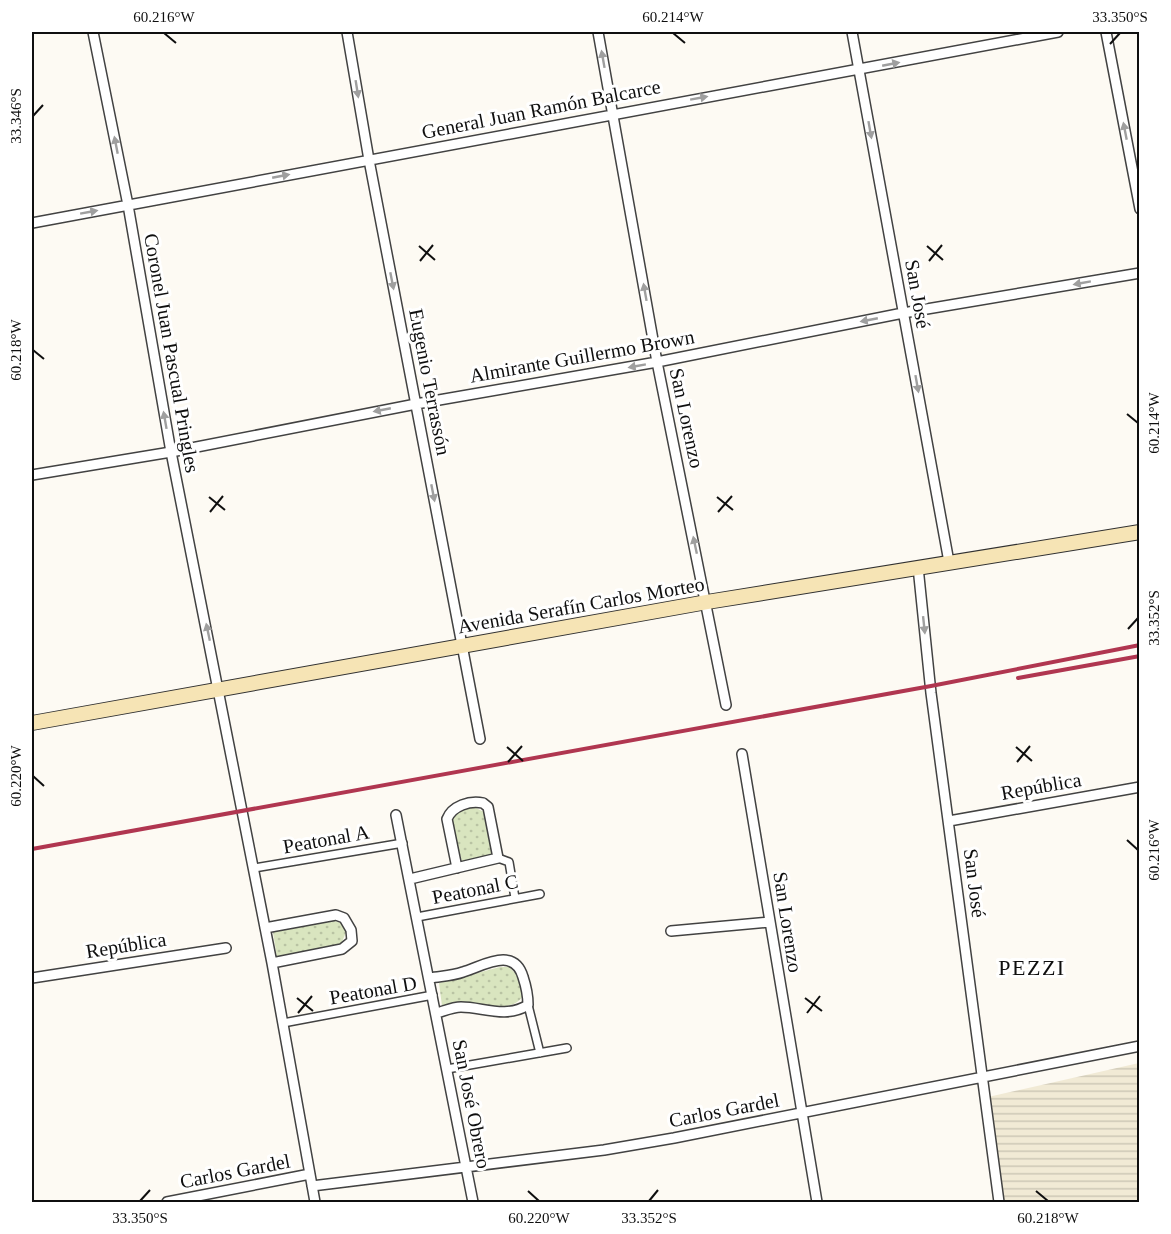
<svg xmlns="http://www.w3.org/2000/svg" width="1171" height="1234" font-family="Georgia,serif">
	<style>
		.farmland { fill: url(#farmland-rules) }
		.grass { fill: url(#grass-dots) }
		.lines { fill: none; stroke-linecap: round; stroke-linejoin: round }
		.pedestrian-casing { stroke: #424242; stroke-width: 10 }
		.minor-casing { stroke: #424242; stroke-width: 12 }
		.secondary-casing { stroke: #313131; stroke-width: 16 }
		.pedestrian { stroke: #fff; stroke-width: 7 }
		.minor { stroke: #fff; stroke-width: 9 }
		.secondary { stroke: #f6e4b5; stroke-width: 14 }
		.rail { stroke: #b03650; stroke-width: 4 }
		.oneway { fill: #9f9f9f }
		.ticks { fill: none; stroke: #0f0f0f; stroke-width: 2 }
		.labels { text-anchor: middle; stroke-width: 6; stroke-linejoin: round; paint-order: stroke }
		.street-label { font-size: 20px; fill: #0f0f0f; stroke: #fff }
		.quarter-label { font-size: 22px; letter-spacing: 1.5px; fill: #0f0f0f; stroke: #fff }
		.neatline { fill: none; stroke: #0f0f0f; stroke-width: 2 }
		.ticks-label { font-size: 15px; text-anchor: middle; fill: #0f0f0f }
	</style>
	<defs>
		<pattern id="farmland-rules" width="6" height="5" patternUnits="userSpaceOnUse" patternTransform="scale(1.5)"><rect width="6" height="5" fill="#f1ead5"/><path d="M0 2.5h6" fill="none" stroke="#cdc8b6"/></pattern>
		<pattern id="grass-dots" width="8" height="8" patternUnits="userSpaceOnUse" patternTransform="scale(1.5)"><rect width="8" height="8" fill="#d9e5bf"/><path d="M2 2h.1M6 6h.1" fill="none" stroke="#b9c3a3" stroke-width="1.8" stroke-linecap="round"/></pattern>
	</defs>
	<rect width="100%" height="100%" fill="#fdfaf3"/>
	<path class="farmland" d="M 1139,1063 L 1139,1202 L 1003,1202 L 988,1097 Z"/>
	<path class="grass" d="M 472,806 L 484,812 L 493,854 L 462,862 L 452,822 L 456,812 Z
		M 335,921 L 344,924 L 347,930 L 341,944 L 277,958 L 273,932 Z
		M 500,967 L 509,967 L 519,977 L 522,997 C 511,1014 478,1003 461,1003 C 455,1003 448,1005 442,1006 L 439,983 Z"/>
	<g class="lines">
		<g class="pedestrian-casing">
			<path id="pedestrian" d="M 498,858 L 509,862 L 515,898
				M 254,868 L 403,843
				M 417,917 L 540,894
				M 528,1005 L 540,1053
				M 283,1023 L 433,995
				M 447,1069 L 567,1048"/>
		</g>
		<g class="minor-casing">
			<path id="minor" d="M 93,32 L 128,205 L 171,452 L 272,963 L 315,1202
				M 347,32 L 369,160 L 480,739
				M 598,32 L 657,362 L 726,705
				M 852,32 L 949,562
				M 1106,32 L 1140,209
				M 32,223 L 1058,32
				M 32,475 L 171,452 L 416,404 L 657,362 L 903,313 L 1140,273
				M 918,567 L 931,693 L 999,1202
				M 742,754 L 817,1202
				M 396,815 L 473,1202
				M 949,821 L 1140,787
				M 410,879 L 498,858 L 488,807 L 483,803 C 470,800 452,806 447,819 L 457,868
				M 265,928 L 336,915 L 344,918 L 351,930 L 352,941 L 342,949 L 272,963
				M 671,931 L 770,922
				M 32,978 L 226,948
				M 430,978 C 441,976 452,976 463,972 C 483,966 514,946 523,977 C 526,986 528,994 528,1005 C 505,1019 483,1007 461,1007 C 453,1007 444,1011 437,1013
				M 312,1186 L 604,1150 L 674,1138 L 1140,1046
				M 167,1202 L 310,1174"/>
		</g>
		<g class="secondary-casing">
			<path id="secondary" d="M 32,723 L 707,602 L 1140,532"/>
		</g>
		<use href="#pedestrian" class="pedestrian"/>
		<use href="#minor" class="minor"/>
		<use href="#secondary" class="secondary"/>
		<path class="rail" d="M 1018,678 L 1140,656
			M 32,849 L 931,686 L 1140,645"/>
	</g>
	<defs><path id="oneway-solid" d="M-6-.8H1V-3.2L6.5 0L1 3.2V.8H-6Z" transform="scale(1.5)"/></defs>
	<g class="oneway">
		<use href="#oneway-solid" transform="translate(603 59) rotate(-100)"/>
		<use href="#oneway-solid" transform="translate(891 64) rotate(-11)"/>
		<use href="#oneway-solid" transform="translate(357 89) rotate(81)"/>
		<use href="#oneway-solid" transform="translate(699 98) rotate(-10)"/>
		<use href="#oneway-solid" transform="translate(870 130) rotate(80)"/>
		<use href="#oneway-solid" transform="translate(1125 131) rotate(-101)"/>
		<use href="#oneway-solid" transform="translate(116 145) rotate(-101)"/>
		<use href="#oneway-solid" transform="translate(281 176) rotate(-11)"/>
		<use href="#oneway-solid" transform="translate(89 212) rotate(-10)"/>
		<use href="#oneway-solid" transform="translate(392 281) rotate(79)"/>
		<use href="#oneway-solid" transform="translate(1082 283) rotate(170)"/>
		<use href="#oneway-solid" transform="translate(645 292) rotate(-100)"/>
		<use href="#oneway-solid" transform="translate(869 320) rotate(169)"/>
		<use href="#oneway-solid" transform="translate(637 366) rotate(170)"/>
		<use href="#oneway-solid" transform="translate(917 384) rotate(80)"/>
		<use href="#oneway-solid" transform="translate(382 410) rotate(169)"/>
		<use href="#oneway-solid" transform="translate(165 420) rotate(-100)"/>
		<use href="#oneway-solid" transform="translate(433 493) rotate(79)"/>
		<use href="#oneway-solid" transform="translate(695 545) rotate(-102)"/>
		<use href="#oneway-solid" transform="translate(924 625) rotate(84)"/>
		<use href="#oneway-solid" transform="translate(208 632) rotate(-102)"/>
	</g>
	<path class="ticks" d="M 164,33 L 176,43M 673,33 L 685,43M 1110,44 L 1120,33M 33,116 L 43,105M 419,246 L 435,260M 927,246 L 943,260M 420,261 L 433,245M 929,261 L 942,245M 33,350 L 44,359M 1127,414 L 1138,423M 209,497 L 225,510M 717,497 L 733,510M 210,512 L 223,496M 718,512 L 732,496M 1128,629 L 1138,618M 507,747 L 523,761M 1016,747 L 1032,761M 508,762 L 522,746M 1017,762 L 1030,746M 33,776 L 44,786M 1127,840 L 1138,850M 297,998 L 313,1011M 805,998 L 822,1011M 298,1013 L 312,996M 807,1013 L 820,996M 528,1191 L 539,1201M 1036,1191 L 1048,1201M 140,1201 L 150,1190M 649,1201 L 658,1190"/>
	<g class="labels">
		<g class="street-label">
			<text transform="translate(541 109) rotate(-11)" y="7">General Juan Ramón Balcarce</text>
			<text transform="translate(918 294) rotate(80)" y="7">San José</text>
			<text transform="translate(172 353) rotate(80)" y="7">Coronel Juan Pascual Pringles</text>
			<text transform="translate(582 356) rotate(-10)" y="7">Almirante Guillermo Brown</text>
			<text transform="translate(430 382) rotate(79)" y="7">Eugenio Terrassón</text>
			<text transform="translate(687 418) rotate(78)" y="7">San Lorenzo</text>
			<text transform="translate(581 605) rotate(-10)" y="7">Avenida Serafín Carlos Morteo</text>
			<text transform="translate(1041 786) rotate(-10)" y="7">República</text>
			<text transform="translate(326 839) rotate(-10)" y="7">Peatonal A</text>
			<text transform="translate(975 883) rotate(83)" y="7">San José</text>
			<text transform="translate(475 889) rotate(-11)" y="7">Peatonal C</text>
			<text transform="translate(788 922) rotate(81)" y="7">San Lorenzo</text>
			<text transform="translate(126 945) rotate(-9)" y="7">República</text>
			<text transform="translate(373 990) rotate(-10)" y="7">Peatonal D</text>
			<text transform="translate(472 1104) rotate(79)" y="7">San José Obrero</text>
			<text transform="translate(724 1110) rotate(-11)" y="7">Carlos Gardel</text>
			<text transform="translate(235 1171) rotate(-11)" y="7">Carlos Gardel</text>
		</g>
		<g class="quarter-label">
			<text x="1032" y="975">PEZZI</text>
		</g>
	</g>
	<rect width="1171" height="1234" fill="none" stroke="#ffffff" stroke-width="66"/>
	<rect x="33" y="33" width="1105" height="1168" class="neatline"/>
	<g class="ticks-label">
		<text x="164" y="22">60.216°W</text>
		<text x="673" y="22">60.214°W</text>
		<text x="1120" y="22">33.350°S</text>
		<text transform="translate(16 116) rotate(-90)" y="5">33.346°S</text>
		<text transform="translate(16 350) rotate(-90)" y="5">60.218°W</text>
		<text transform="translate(1154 423) rotate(-90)" y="5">60.214°W</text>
		<text transform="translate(1154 618) rotate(-90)" y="5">33.352°S</text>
		<text transform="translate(16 776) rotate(-90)" y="5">60.220°W</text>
		<text transform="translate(1154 850) rotate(-90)" y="5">60.216°W</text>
		<text x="140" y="1223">33.350°S</text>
		<text x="539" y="1223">60.220°W</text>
		<text x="649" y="1223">33.352°S</text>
		<text x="1048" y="1223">60.218°W</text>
	</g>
</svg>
